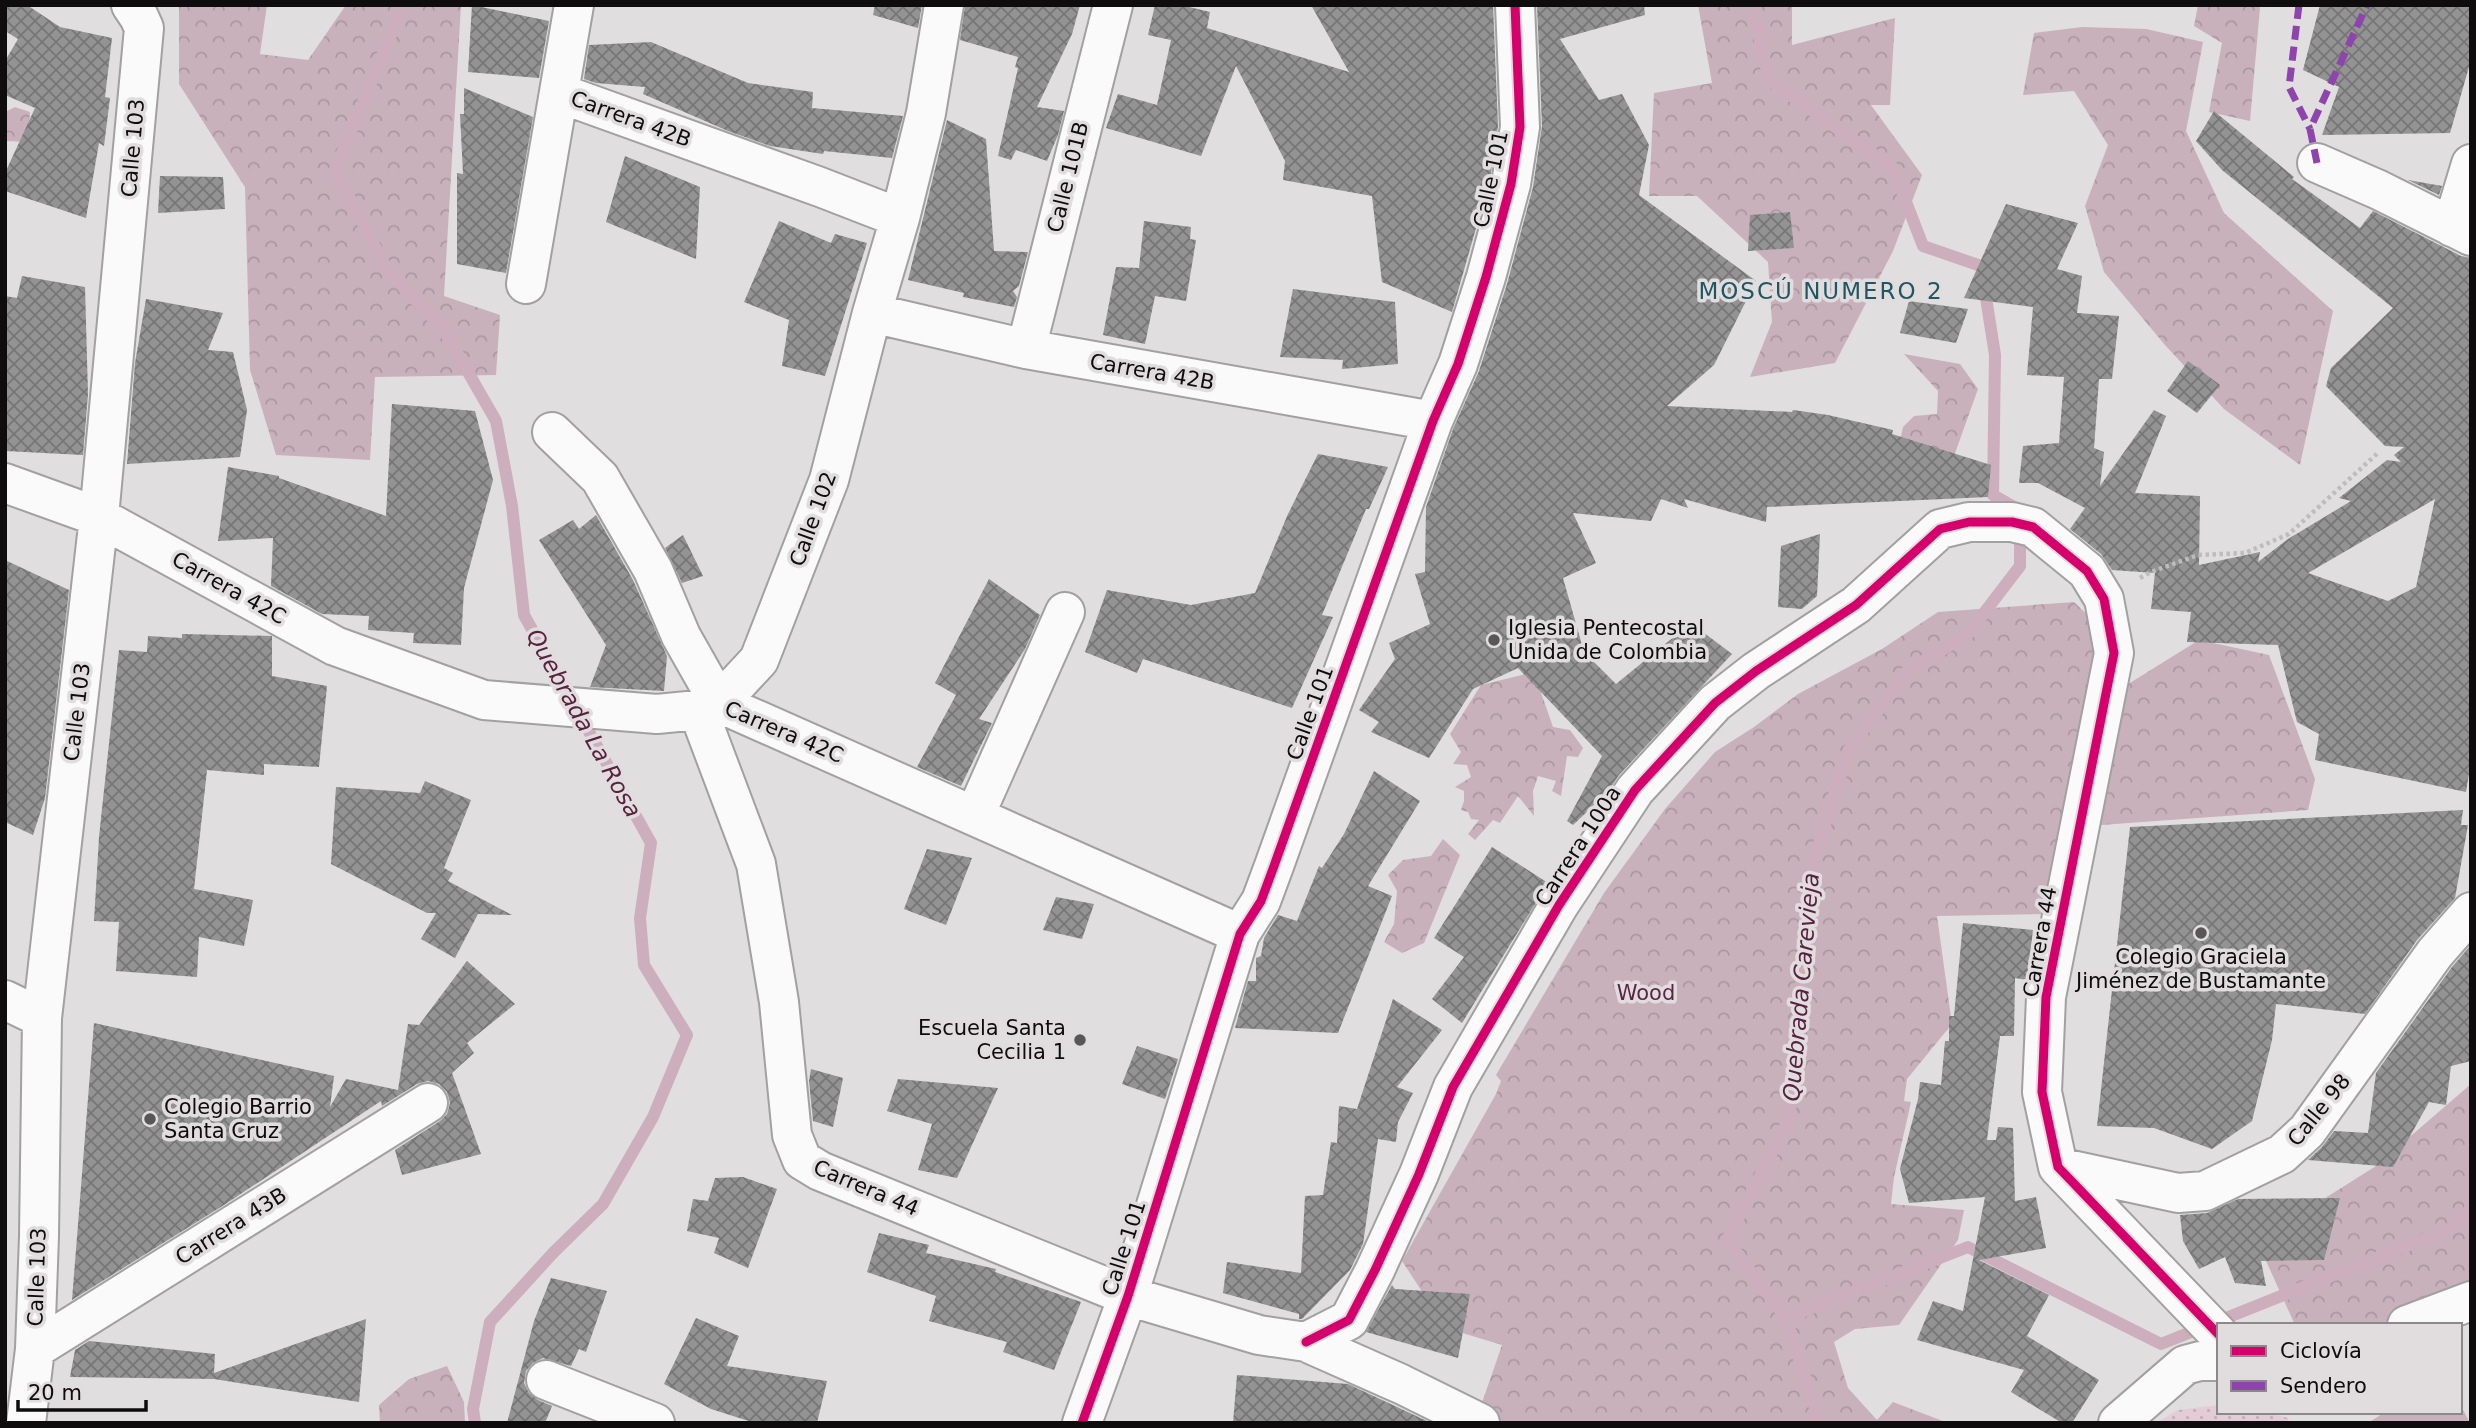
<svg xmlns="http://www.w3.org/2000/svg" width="2476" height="1428" font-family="'DejaVu Sans',sans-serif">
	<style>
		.grass { fill: url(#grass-dots) }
		.forest { fill: url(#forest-crowns) }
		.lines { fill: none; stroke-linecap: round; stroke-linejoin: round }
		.stream { stroke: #cdaebc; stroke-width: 12 }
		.building { fill: url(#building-cross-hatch); fill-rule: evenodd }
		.minor-casing { stroke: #a2a0a1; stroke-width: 42 }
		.path { stroke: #bebdbd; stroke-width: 4.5; stroke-dasharray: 3.5 3.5; stroke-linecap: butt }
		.minor { stroke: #fafafa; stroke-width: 38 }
		.quiet { stroke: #8e44ad; stroke-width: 7; stroke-dasharray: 14 7; stroke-linecap: butt }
		.cycleway-casing { stroke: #e1ddde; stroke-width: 13 }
		.cycleway { stroke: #d6006c; stroke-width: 9 }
		.poi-dot { fill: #585656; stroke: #e1ddde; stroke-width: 2.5 }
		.labels { text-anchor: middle; stroke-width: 7; stroke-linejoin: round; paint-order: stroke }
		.street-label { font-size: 21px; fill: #0e0c0d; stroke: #e1ddde }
		.poi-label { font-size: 21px; fill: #0e0c0d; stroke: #e1ddde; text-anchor: start }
		.park-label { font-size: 21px; fill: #5c2642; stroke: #e1ddde }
		.neighbourhood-label { font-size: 23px; letter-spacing: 2px; fill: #1f5662; stroke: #e1ddde }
		.water-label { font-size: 23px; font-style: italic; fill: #58223f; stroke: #e1ddde }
	</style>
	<defs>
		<pattern id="grass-dots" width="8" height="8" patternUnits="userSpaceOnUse" patternTransform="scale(1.75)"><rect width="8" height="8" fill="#e4ccd7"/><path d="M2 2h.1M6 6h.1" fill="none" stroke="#c2aeb7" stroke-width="1.8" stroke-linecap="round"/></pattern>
		<pattern id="forest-crowns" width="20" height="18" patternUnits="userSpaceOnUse" patternTransform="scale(1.75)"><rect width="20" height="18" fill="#c9b1bc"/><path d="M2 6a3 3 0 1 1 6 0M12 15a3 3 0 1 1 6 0" fill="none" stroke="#ab97a0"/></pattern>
		<pattern id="building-cross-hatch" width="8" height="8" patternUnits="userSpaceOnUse" patternTransform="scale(1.75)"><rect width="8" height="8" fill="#939393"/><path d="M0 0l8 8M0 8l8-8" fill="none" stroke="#767676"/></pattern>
	</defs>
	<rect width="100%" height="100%" fill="#e0dedf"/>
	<path class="grass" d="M 2219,1405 L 2219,1412 L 2266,1412 L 2288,1418 L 2289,1423 L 2156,1423 L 2178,1410 Z"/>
	<path class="forest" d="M 179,5 L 267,5 L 260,54 L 308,60 L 346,5 L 461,5 L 444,296 L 500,315 L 496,375 L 375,377 L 370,460 L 276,455 L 250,370 L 245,187 L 179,84 Z
		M 1698,5 L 1792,5 L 1792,45 L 1895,18 L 1890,105 L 1871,105 L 1922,175 L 1893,251 L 1835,363 L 1750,377 L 1772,322 L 1768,262 L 1697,196 L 1649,196 L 1654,93 L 1712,83 Z
		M 2198,5 L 2258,5 L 2260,8 L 2250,121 L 2209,112 L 2222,43 L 2194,26 Z
		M 2082,27 L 2146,29 L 2203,42 L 2186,131 L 2224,213 L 2333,311 L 2300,465 L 2224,409 L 2165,345 L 2104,272 L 2085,206 L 2108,145 L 2074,91 L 2023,95 L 2034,33 Z
		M 15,107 L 30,112 L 28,142 L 5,141 L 5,112 Z
		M 1904,354 L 1960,364 L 1978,389 L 1954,456 L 1899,446 L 1903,427 L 1914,416 L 1937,414 L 1938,391 Z
		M 2074,602 L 2101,628 L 2052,914 L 1937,916 L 1952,1024 L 1907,1079 L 1904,1101 L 1911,1102 L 1894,1177 L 1891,1204 L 1964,1210 L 1958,1240 L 1899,1325 L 1855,1329 L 1834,1342 L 1848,1388 L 1877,1420 L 1893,1402 L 1948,1423 L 1483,1423 L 1476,1420 L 1502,1345 L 1446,1328 L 1402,1261 L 1496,1094 L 1501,1081 L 1496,1075 L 1604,893 L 1665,809 L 1715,752 L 1754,727 L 1798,694 L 1882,649 L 1938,612 Z
		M 2199,640 L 2269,655 L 2315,779 L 2308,810 L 2101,825 L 2125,686 Z
		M 1530,673 L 1538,684 L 1553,727 L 1570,730 L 1583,748 L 1578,757 L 1567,756 L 1561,796 L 1552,791 L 1556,781 L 1538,776 L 1533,791 L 1534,816 L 1518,796 L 1500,823 L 1493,820 L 1475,840 L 1468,834 L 1479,820 L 1471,819 L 1468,812 L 1461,810 L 1464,801 L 1464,791 L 1455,787 L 1471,777 L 1467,765 L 1453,764 L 1461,752 L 1450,734 L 1481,685 Z
		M 1443,839 L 1460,855 L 1424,943 L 1402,953 L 1384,942 L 1394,924 L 1397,891 L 1388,875 L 1403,860 L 1431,856 Z
		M 2471,1084 L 2471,1283 L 2381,1325 L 2295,1325 L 2257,1241 L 2376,1166 Z
		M 447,1366 L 464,1402 L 465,1423 L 380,1423 L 379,1405 L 409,1379 Z
		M 2460,1404 L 2470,1423 L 2368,1423 L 2385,1412 L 2460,1412 Z"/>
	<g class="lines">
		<path class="stream" d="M 401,5 L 399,15 L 335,170 L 388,271 L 444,330 L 496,421 L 512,506 L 524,615 L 651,843 L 640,918 L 644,965 L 687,1035 L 653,1117 L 603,1204 L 553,1253 L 490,1322 L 473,1409 L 475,1423
			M 1752,5 L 1769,80 L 1893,168 L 1923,246 L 1981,266 L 1995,355 L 1993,495 L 2019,510
			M 1786,1318 L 1968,1247 L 2161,1344 L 2454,1227 L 2471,1208
			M 1816,1423 L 1817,1414 L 1786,1318 L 1727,1240 L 1789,1119 L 1811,869 L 1848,751 L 1907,671 L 1968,634 L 2020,566 L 2020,527"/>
	</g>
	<path class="building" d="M 5,5 L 27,5 L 60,27 L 112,38 L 105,97 L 110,98 L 104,146 L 99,143 L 86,218 L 5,191 L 5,173 L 35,108 L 5,95 L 5,61 L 18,39 L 5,31 Z
		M 472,5 L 549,21 L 539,78 L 468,72 Z
		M 875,5 L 922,5 L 918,28 L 873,15 Z
		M 965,5 L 1080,5 L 1072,34 L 1037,107 L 1064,111 L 1058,135 L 1047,161 L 1016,150 L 1011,160 L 998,156 L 1018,68 L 1015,67 L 1018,57 L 960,40 Z
		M 1155,5 L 1181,5 L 1210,12 L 1207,28 L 1349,72 L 1311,5 L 1493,5 L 1498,126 L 1490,179 L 1452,312 L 1382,282 L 1372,196 L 1283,180 L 1285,161 L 1236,66 L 1201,156 L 1106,128 L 1118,94 L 1157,105 L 1171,40 L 1148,35 Z
		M 1537,5 L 1644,5 L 1645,15 L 1560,39 L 1599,100 L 1622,94 L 1649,145 L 1639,195 L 1756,281 L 1714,365 L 1667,406 L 1792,412 L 1793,410 L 1828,415 L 1893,430 L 1892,434 L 1991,465 L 1988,497 L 1767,507 L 1766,522 L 1684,499 L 1688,508 L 1661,499 L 1651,521 L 1573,513 L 1596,563 L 1563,578 L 1584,652 L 1616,684 L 1691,623 L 1732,654 L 1619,775 L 1607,793 L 1573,825 L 1567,821 L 1602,756 L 1518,668 L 1473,689 L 1429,758 L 1371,732 L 1379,722 L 1359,710 L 1395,659 L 1389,643 L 1430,624 L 1415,574 L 1425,572 L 1426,507 L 1453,429 L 1479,371 L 1507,284 L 1533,187 L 1542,126 Z
		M 2320,5 L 2471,5 L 2471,60 L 2450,133 L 2322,135 L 2339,87 L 2303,70 Z
		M 651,42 L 748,83 L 813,92 L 812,108 L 903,116 L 892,158 L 824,151 L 823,154 L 770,146 L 728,131 L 643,94 L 645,87 L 596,83 L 584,79 L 589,45 Z
		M 464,88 L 533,117 L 506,273 L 457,264 L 457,173 L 463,174 L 460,114 L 464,114 Z
		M 2214,111 L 2294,177 L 2292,179 L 2360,228 L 2373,211 L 2461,256 L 2471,258 L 2471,761 L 2466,792 L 2315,760 L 2319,734 L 2297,722 L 2278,645 L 2187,642 L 2191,612 L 2151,609 L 2155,573 L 2112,570 L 2101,554 L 2070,529 L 2085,508 L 2038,483 L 2019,483 L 2023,446 L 2059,443 L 2064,377 L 2027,375 L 2033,307 L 1964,298 L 2006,204 L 2078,223 L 2057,269 L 2082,276 L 2077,313 L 2119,316 L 2112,379 L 2099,379 L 2094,448 L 2104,452 L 2100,486 L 2154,410 L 2166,416 L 2135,493 L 2200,496 L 2199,565 L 2260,552 L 2258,562 L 2288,539 L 2351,501 L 2339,498 L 2387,460 L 2401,462 L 2394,455 L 2404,447 L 2385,446 L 2326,386 L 2331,368 L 2393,308 L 2222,170 L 2196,141 ZM 2435,499 L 2416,587 L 2388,601 L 2308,573 Z
		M 947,120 L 986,139 L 994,251 L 1028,252 L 1019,286 L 1013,291 L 1017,297 L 1014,307 L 963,297 L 964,293 L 908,280 Z
		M 625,156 L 700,187 L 696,259 L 606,222 Z
		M 160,176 L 223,177 L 225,209 L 158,213 Z
		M 2408,180 L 2442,186 L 2439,195 Z
		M 1790,212 L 1794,248 L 1748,251 L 1750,215 Z
		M 779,221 L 831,243 L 835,234 L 867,243 L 825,376 L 782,366 L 789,320 L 744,302 Z
		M 1144,221 L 1191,227 L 1190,239 L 1196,240 L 1186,301 L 1155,296 L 1145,344 L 1103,335 L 1116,267 L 1139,268 Z
		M 22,276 L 85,287 L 88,394 L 83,455 L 5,451 L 5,296 L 17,298 Z
		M 1293,289 L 1395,302 L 1398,364 L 1342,369 L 1343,360 L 1280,357 Z
		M 146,299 L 223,313 L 208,350 L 233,352 L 247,410 L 240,457 L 127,464 L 135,363 Z
		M 1909,301 L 1968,309 L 1956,343 L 1900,333 Z
		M 2188,361 L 2220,385 L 2197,413 L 2167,391 Z
		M 392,404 L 475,411 L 493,480 L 464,588 L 461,645 L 413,643 L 414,633 L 368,630 L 369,616 L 322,614 L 271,586 L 273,538 L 218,541 L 228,467 L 279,476 L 279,478 L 386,516 Z
		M 1318,454 L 1388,467 L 1369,509 L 1366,509 L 1322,615 L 1333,617 L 1292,708 L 1143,659 L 1137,673 L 1085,652 L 1107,590 L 1191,605 L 1255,593 L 1288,514 Z
		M 596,515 L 633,580 L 667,656 L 664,691 L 590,687 L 606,645 L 539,540 L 573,520 L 579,529 Z
		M 1820,534 L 1817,596 L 1802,609 L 1778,607 L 1781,546 Z
		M 683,535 L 703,576 L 682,583 L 665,548 Z
		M 5,560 L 69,590 L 45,798 L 33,835 L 5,822 Z
		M 989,579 L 1040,615 L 1025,649 L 979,719 L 992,723 L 961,786 L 917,767 L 956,695 L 935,683 Z
		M 182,634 L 272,636 L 272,676 L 327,686 L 319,767 L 264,764 L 264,775 L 207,770 L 194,889 L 253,900 L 244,946 L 199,937 L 197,977 L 116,971 L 119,922 L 94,921 L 99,837 L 119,650 L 147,652 L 148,636 L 182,638 Z
		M 1374,771 L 1420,801 L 1368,886 L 1392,896 L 1338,1033 L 1235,1028 L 1248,981 L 1256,981 L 1256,958 L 1261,956 L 1264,938 L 1278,915 L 1297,921 L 1319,866 L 1322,868 L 1344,834 Z
		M 425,781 L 471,800 L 444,868 L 453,873 L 448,881 L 512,915 L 478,914 L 455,958 L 421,939 L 436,913 L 427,913 L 331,864 L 336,787 L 420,793 Z
		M 2463,810 L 2461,825 L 2468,825 L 2455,898 L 2417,940 L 2365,1014 L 2276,1004 L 2272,1040 L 2252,1121 L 2212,1149 L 2154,1128 L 2097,1126 L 2130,827 Z
		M 1492,847 L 1548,883 L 1462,1023 L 1432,999 L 1464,957 L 1434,938 Z
		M 927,849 L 972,858 L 946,925 L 904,909 Z
		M 1056,897 L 1094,904 L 1082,939 L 1043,930 Z
		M 1963,923 L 2033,930 L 2027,980 L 2015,978 L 2014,1036 L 2000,1036 L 1987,1140 L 1996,1140 L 1998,1127 L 2013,1128 L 2015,1201 L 2036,1197 L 2046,1248 L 1979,1260 L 2049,1295 L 2027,1336 L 2099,1380 L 2072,1423 L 2062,1423 L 2011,1392 L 2024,1370 L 1917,1340 L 1933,1301 L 1963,1311 L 1985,1197 L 1909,1203 L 1900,1169 L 1918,1099 L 1920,1082 L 1941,1085 L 1945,1041 L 1949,1041 L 1949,1016 L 1954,1016 Z
		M 2471,945 L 2471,1061 L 2451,1066 L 2446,1105 L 2429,1102 L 2393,1167 L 2308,1160 L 2322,1147 L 2334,1131 L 2368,1133 L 2376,1073 L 2452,967 Z
		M 467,961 L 515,1004 L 467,1043 L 474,1053 L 452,1073 L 481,1154 L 402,1175 L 395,1150 L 440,1121 L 447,1114 L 450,1103 L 447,1092 L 439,1084 L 428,1081 L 417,1084 L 382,1106 L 381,1101 L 224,1205 L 72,1300 L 94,1023 L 334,1076 L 330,1107 L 346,1079 L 398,1090 L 408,1024 L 419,1025 Z
		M 1393,999 L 1442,1030 L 1397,1087 L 1413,1093 L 1398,1122 L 1396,1142 L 1378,1139 L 1363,1244 L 1350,1270 L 1302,1319 L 1299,1319 L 1299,1314 L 1223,1293 L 1227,1262 L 1301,1273 L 1305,1196 L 1323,1195 L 1331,1142 L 1337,1143 L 1339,1106 L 1357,1109 Z
		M 1137,1046 L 1178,1059 L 1165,1099 L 1122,1084 Z
		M 811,1069 L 843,1078 L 833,1127 L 813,1121 L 809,1081 Z
		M 898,1079 L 998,1088 L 957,1178 L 918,1170 L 932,1124 L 887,1111 Z
		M 743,1177 L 777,1189 L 748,1268 L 714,1253 L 719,1238 L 687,1231 L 693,1199 L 708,1201 L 715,1178 Z
		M 2340,1198 L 2324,1260 L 2261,1261 L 2266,1286 L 2235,1283 L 2225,1257 L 2199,1269 L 2183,1241 L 2180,1215 L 2207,1213 L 2238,1199 Z
		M 879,1233 L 929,1245 L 926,1253 L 996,1269 L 995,1272 L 1081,1302 L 1054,1370 L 1003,1352 L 1007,1342 L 929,1321 L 936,1296 L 867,1272 Z
		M 551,1278 L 607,1291 L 586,1352 L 579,1349 L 571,1366 L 543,1358 L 533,1363 L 526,1371 L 524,1383 L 529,1393 L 538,1400 L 552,1406 L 545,1423 L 507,1423 L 534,1321 Z
		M 1392,1285 L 1395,1289 L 1470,1294 L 1458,1358 L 1366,1332 Z
		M 696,1318 L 739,1336 L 727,1366 L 827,1381 L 817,1423 L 755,1423 L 711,1409 L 664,1384 Z
		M 366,1319 L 359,1402 L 214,1379 L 70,1377 L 75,1350 L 89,1341 L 215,1354 L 214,1373 Z
		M 1237,1375 L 1348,1384 L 1429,1422 L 1233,1423 Z"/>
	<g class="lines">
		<g class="minor-casing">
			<path id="minor" d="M 559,93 L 820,187 L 900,218
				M 2317,163 L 2379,190 L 2471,236
				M 2452,227 L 2471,164
				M 526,284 L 574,5
				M 872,313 L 1026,349 L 1433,421
				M 1026,349 L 1113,5
				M 552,432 L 600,478 L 653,570 L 681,636 L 719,703 L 759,660 L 829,480 L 872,313 L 900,218 L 926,113 L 944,5
				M 5,483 L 99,517 L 335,646 L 484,700 L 657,714 L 698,710 L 719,703 L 1240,934
				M 698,710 L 756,864 L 779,1002 L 792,1135 L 802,1160 L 820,1171 L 1128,1296 L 1259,1335 L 1306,1342 L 1401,1384 L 1480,1423
				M 975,815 L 1065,612
				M 5,1000 L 42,1018
				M 2058,1167 L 2178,1193 L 2205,1191 L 2282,1154 L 2307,1131 L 2435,953 L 2471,912
				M 2407,1325 L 2471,1301
				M 1306,1342 L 1349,1320 L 1375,1270 L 1419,1174 L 1453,1087 L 1559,905 L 1635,790 L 1715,703 L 1756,671 L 1856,605 L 1940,529 L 1969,522 L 2012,522 L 2033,527 L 2087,571 L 2104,599 L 2114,653 L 2046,997 L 2042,1092 L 2058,1167 L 2219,1335
				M 35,1349 L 428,1103
				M 546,1380 L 655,1423
				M 26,1423 L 35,1349 L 39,1236 L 42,1018 L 99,517 L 144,28 L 139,17 L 131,5
				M 1082,1423 L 1128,1296 L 1240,934 L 1261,901 L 1274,866 L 1433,421 L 1458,364 L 1486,277 L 1511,184 L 1520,127 L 1515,5
				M 2118,1423 L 2185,1365 L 2200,1361 L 2219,1361"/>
		</g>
		<path class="path" d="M 2140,578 L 2151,572 L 2198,555 L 2245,553 L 2289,534 L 2379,452"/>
		<use href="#minor" class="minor"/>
		<path class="quiet" d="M 2299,5 L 2289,87 L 2310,129
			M 2317,163 L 2310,129 L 2367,5"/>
		<g class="cycleway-casing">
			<path id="cycleway" d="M 1306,1342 L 1349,1320 L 1375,1270 L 1419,1174 L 1453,1087 L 1559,905 L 1635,790 L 1715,703 L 1756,671 L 1856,605 L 1940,529 L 1969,522 L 2012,522 L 2033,527 L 2087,571 L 2104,599 L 2114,653 L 2046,997 L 2042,1092 L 2058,1167 L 2219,1335
				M 1082,1423 L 1128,1296 L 1240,934 L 1261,901 L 1274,866 L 1433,421 L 1458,364 L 1486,277 L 1511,184 L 1520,127 L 1515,5"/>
		</g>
		<use href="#cycleway" class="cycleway"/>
	</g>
	<g class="poi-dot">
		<circle cx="1494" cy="640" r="7"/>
		<circle cx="2201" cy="933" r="7"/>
		<circle cx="1080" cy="1040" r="7"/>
		<circle cx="150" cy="1119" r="7"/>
	</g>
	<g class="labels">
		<g class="street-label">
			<text transform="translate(631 119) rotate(20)" y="7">Carrera 42B</text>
			<text transform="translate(133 148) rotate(-85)" y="7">Calle 103</text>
			<text transform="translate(1068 177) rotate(-76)" y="7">Calle 101B</text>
			<text transform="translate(1491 179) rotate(-78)" y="7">Calle 101</text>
			<text transform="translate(1152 372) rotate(10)" y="7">Carrera 42B</text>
			<text transform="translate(813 519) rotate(-70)" y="7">Calle 102</text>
			<text transform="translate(229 588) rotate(29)" y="7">Carrera 42C</text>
			<text transform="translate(77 712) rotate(-83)" y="7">Calle 103</text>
			<text transform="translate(1310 713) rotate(-70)" y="7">Calle 101</text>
			<text transform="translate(784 732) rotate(23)" y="7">Carrera 42C</text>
			<text transform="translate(1578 846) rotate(-57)" y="7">Carrera 100a</text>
			<text transform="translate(2040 942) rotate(-80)" y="7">Carrera 44</text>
			<text transform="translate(2319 1110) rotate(-51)" y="7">Calle 98</text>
			<text transform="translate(866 1188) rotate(23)" y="7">Carrera 44</text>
			<text transform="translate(231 1226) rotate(-32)" y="7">Carrera 43B</text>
			<text transform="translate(1124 1248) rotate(-72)" y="7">Calle 101</text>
			<text transform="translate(37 1277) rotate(-88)" y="7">Calle 103</text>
		</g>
		<g class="poi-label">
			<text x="1508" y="635">Iglesia Pentecostal<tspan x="1508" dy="24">Unida de Colombia</tspan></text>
			<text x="2201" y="964" text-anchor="middle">Colegio Graciela<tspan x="2201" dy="24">Jiménez de Bustamante</tspan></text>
			<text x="1066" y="1035" text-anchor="end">Escuela Santa<tspan x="1066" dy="24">Cecilia 1</tspan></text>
			<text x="164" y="1114">Colegio Barrio<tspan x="164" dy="24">Santa Cruz</tspan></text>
		</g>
		<g class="park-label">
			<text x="1646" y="1000">Wood</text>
		</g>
		<g class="neighbourhood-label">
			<text x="1821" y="299">MOSCÚ NUMERO 2</text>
		</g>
		<g class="water-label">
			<text transform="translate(584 723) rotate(61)" y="8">Quebrada La Rosa</text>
			<text transform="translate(1801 987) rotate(-85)" y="8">Quebrada Carevieja</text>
		</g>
	</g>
	<rect width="2476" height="1428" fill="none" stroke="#0e0c0d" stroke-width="14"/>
	<rect x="2217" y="1323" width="245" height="91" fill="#e1ddde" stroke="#8d898a" stroke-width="2"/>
	<rect x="2231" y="1346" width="35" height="10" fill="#d6006c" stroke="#8d898a" stroke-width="2"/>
	<text x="2280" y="1358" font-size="21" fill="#0e0c0d">Ciclovía</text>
	<rect x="2231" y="1381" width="35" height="10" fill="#8e44ad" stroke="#8d898a" stroke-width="2"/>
	<text x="2280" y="1393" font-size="21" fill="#0e0c0d">Sendero</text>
	<path d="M18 1400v10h128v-10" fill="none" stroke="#0e0c0d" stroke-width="3.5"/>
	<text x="28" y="1400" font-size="21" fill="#0e0c0d" stroke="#e1ddde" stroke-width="5" paint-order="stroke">20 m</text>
</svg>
